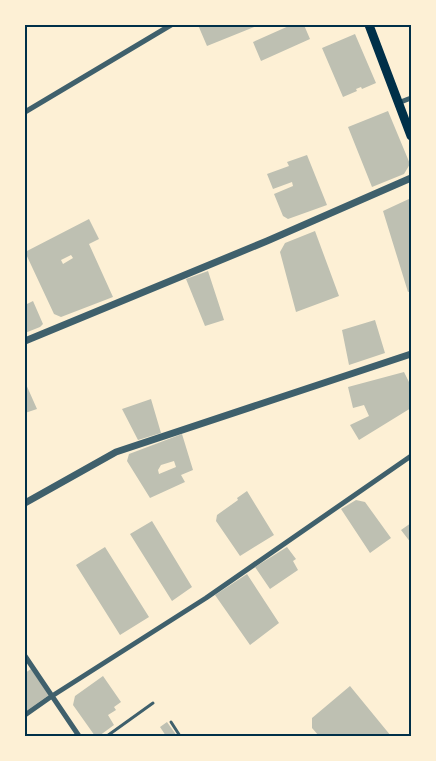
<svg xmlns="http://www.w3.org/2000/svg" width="436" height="761" font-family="Signika,sans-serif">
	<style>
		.building { fill: #bec0b2; fill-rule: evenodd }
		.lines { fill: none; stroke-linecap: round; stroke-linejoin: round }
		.service { stroke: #3f606c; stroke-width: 3 }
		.minor { stroke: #3f606c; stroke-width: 5 }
		.tertiary { stroke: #3f606c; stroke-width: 7 }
		.primary { stroke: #003049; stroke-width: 9 }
		.neatline { fill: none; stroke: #003049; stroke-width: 2 }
	</style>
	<rect width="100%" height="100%" fill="#fdf0d5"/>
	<path class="building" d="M 198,25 L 259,25 L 207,46 Z
		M 291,25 L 304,25 L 310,39 L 261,61 L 253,42 Z
		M 355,34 L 376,83 L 362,89 L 361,87 L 356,89 L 357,91 L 343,97 L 322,48 Z
		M 388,111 L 410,164 L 404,174 L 372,187 L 348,127 Z
		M 307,155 L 327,205 L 288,219 L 283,216 L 274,194 L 293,186 L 292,182 L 273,189 L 267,174 L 289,166 L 287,162 Z
		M 411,198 L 411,291 L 408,292 L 383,211 Z
		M 89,219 L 99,239 L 89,244 L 113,297 L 61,317 L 54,314 L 25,252 ZM 71,255 L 73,258 L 63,264 L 61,260 Z
		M 315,231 L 339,296 L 296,312 L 280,252 L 285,243 Z
		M 208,271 L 224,320 L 205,326 L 186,279 Z
		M 33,301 L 43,324 L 40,327 L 25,333 L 25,305 Z
		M 375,320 L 385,353 L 349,365 L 342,330 Z
		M 404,372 L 411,386 L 411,408 L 359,440 L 350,425 L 369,416 L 364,405 L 353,408 L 348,387 Z
		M 25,382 L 37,409 L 25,413 Z
		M 151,399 L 161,433 L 138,440 L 122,409 Z
		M 182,434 L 193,470 L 181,475 L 185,482 L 150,498 L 127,461 L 129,454 ZM 174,461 L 176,467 L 159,474 L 158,470 L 161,465 Z
		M 247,491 L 274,535 L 240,556 L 216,521 L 217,515 L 238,500 L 237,498 Z
		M 356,500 L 365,502 L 391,538 L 370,553 L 341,509 Z
		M 152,521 L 192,587 L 172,601 L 130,534 Z
		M 411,523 L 411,543 L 401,530 Z
		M 105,547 L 149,617 L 120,635 L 76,565 Z
		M 287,547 L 296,559 L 293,561 L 298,570 L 270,589 L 255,567 Z
		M 247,574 L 279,623 L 250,645 L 215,595 Z
		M 31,669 L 49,695 L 25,712 L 25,673 Z
		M 103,676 L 121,702 L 114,707 L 116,710 L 108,715 L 114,725 L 99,736 L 95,736 L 73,705 L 75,696 Z
		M 350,686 L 391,736 L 319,736 L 312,728 L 312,718 Z
		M 167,722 L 177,736 L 166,736 L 160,727 Z"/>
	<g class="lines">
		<path class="service" d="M 171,722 L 180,736
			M 107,736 L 153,703"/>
		<path class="minor" d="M 398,103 L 411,98
			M 25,112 L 171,25
			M 25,656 L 79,736
			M 25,715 L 52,696 L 206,598 L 411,456"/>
		<path class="tertiary" d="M 25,341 L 267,241 L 411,178
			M 25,503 L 116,452 L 411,354"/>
		<path class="primary" d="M 369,25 L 411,136"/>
	</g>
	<rect width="436" height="761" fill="none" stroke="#fdf0d5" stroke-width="52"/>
	<rect x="26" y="26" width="384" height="709" class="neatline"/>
</svg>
